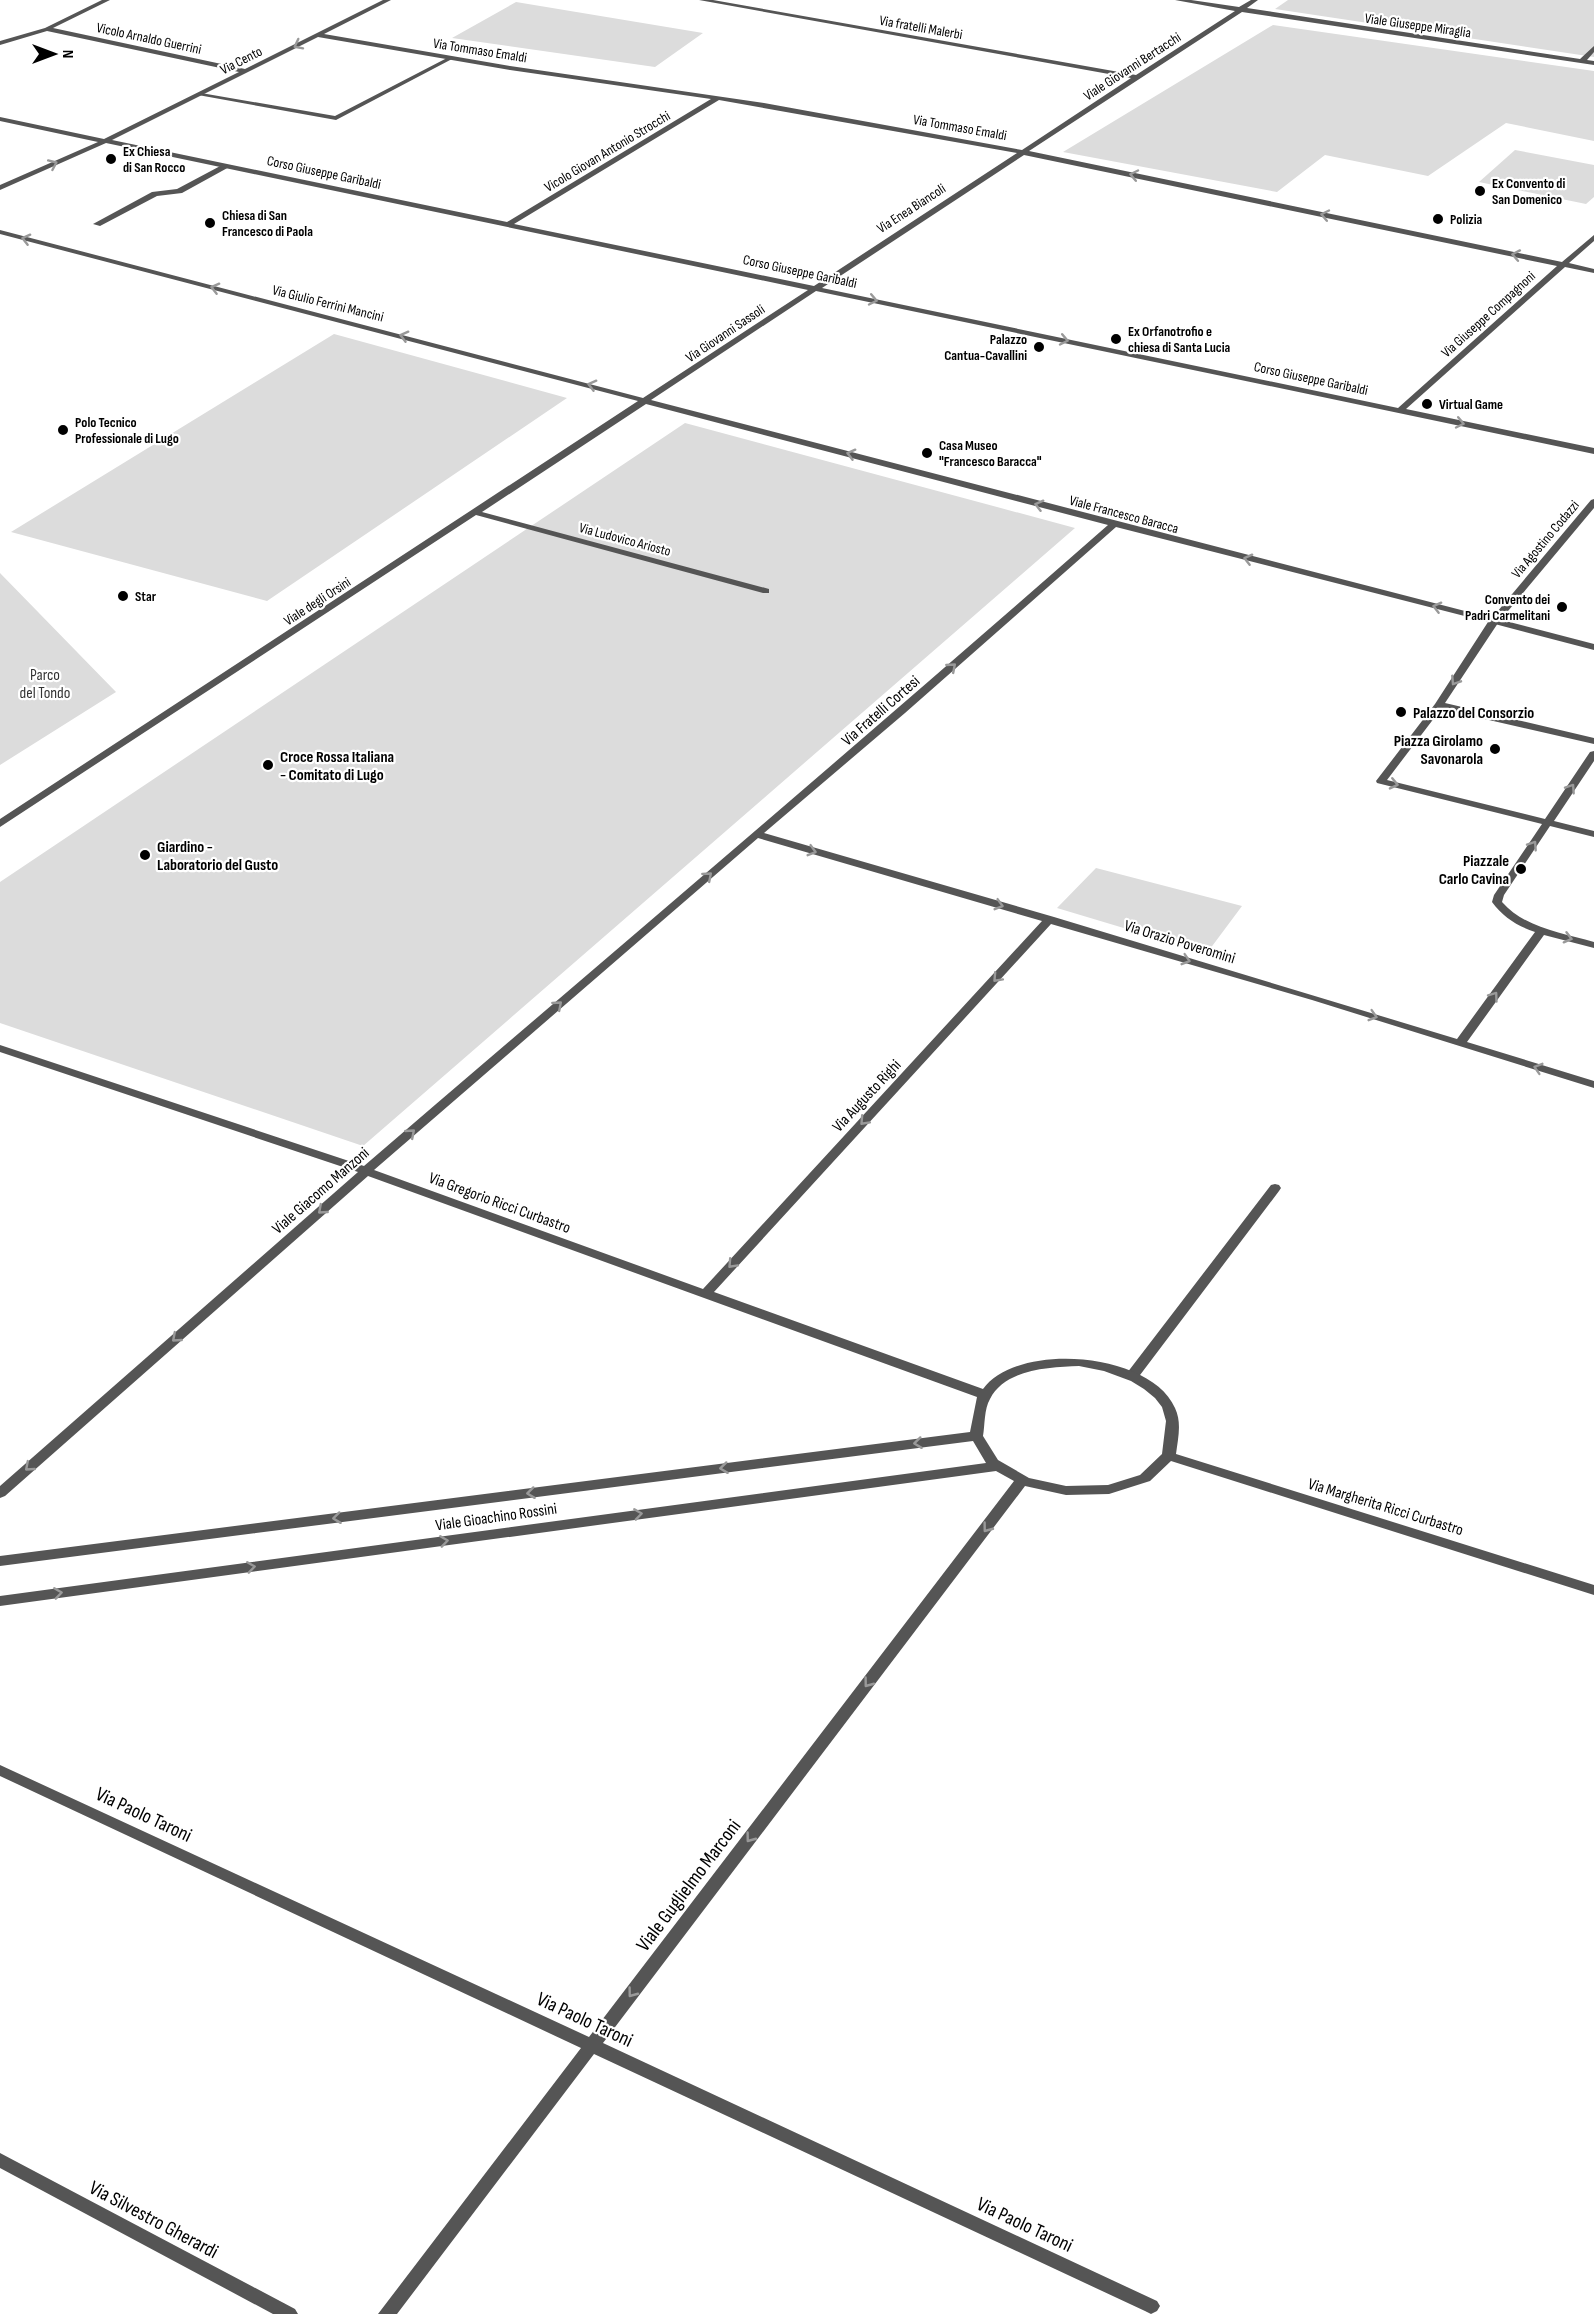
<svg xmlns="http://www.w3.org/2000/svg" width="1594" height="2314" font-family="'Sofia Sans Condensed',sans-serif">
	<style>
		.green { fill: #dcdcdc }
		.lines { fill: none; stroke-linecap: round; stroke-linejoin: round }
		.service { fill: #555; fill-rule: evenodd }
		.pedestrian { fill: #555; fill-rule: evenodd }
		.minor { fill: #555; fill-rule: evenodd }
		.oneway { stroke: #999 }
		.poi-dot { fill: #000; stroke: #fff; stroke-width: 2 }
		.labels { text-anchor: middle; stroke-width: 4.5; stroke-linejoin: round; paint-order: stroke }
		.far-street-label { font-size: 14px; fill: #000; stroke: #fff }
		.far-poi-label { font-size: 14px; font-weight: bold; fill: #000; stroke: #fff; text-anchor: start }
		.park-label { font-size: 16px; fill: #333; stroke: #fff }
		.street-label { font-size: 16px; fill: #000; stroke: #fff }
		.poi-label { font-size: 16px; font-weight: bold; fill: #000; stroke: #fff; text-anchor: start }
		.near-street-label { font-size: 20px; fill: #000; stroke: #fff }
	</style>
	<rect width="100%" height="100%" fill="#fff"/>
	<path class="green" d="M 1288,0 L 1594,0 L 1594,57 L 1275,9 Z
		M 516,2 L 703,33 L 655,67 L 452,38 Z
		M 1273,25 L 1594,71 L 1594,141 L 1506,123 L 1428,176 L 1325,155 L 1277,192 L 1063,152 Z
		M 1515,150 L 1594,165 L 1594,197 L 1586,204 L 1479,182 Z
		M 334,334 L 567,398 L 267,601 L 11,532 Z
		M 685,423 L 1075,528 L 363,1146 L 0,1023 L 0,882 Z
		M 0,573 L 116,692 L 0,765 Z
		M 1096,868 L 1242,906 L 1207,953 L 1057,908 Z"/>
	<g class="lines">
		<path class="service" d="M 447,58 L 452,59 L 336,120 L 198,95 L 201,93 L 335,116 Z
			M 224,164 L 231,166 L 182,193 L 157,196 L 100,226 L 93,224 L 152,192 L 177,189 Z
			M 1275,1184 L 1279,1185 L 1281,1188 L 1279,1191 L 1137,1379 L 1127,1379 L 1125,1376 L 1127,1373 L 1271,1185 Z"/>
		<path class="pedestrian" d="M 1494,618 L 1594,644 L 1594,650 L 1491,623 L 1491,619 Z"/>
		<path class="minor" d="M 102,0 L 110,0 L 53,28 L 245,69 L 383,0 L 391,0 L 324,34 L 510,66 L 764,103 L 1022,150 L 1131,78 L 699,0 L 713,0 L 1136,75 L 1235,11 L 1175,0 L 1191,0 L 1239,7 L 1251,0 L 1258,0 L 1247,8 L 1580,59 L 1594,46 L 1594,52 L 1587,60 L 1594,61 L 1594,65 L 1242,12 L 1029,151 L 1562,262 L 1594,235 L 1594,241 L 1569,263 L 1594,269 L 1594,273 L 1565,267 L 1406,409 L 1594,448 L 1594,454 L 816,291 L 651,400 L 1492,618 L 1591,500 L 1594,499 L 1594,508 L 1498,623 L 1445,703 L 1594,738 L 1594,744 L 1441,709 L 1387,780 L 1545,819 L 1590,752 L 1594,751 L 1594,761 L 1554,821 L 1594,831 L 1594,837 L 1550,826 L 1504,895 L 1502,902 C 1525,928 1562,933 1594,942 L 1594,948 L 1544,935 L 1467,1042 L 1594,1081 L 1594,1088 L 1312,1000 L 1051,924 L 714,1292 L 983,1389 C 1018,1341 1151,1352 1175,1408 C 1182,1423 1178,1438 1176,1454 L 1594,1585 L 1594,1595 L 1171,1461 L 1150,1481 L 1109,1494 L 1066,1495 L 1025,1486 L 603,2043 L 1157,2301 L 1160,2306 L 1157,2311 L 1151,2314 L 1145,2311 L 594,2054 L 397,2314 L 378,2314 L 581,2048 L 0,1776 L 0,1765 L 589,2037 L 1014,1481 L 996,1471 L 0,1606 L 0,1596 L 986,1463 L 973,1441 L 0,1566 L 0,1556 L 970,1432 L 977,1397 L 368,1176 L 5,1496 L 0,1498 L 0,1486 L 358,1172 L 0,1052 L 0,1045 L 364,1166 C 612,953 862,741 1108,525 L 646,404 L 482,512 L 769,589 L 769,593 L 763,593 L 476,515 L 0,827 L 0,819 L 638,401 L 0,234 L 0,230 L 643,398 L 808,290 L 106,143 L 0,190 L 0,185 L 98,142 L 0,121 L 0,117 L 104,139 L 239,72 L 47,31 L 0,45 L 0,41 L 45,28 ZM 318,37 L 510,70 L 711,99 L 507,222 L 112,140 ZM 719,100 L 1017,153 L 814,286 L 514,224 ZM 1024,155 L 1557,266 L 1398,408 L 822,288 ZM 1116,527 L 1488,622 L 1435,704 L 1376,781 L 1377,783 L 1542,824 L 1494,895 L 1492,902 C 1503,917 1517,926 1535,932 L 1457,1039 L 1054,917 L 764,833 L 905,713 ZM 758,838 L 1042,921 L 703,1289 L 374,1170 ZM 1079,1366 L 1104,1371 L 1131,1381 L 1144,1389 L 1155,1398 L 1162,1407 L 1166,1421 L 1162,1454 L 1140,1475 L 1108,1485 L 1066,1486 L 1029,1478 L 998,1460 L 983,1436 C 985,1425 984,1409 990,1399 C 1005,1369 1050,1367 1079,1366 Z
			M 0,2153 L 295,2309 L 298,2314 L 273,2314 L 0,2168 Z"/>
	</g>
	<defs><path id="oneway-chevron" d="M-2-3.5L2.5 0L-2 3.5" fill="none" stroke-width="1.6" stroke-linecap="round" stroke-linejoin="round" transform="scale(1.5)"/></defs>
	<g class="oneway">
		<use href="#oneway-chevron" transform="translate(298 45) rotate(153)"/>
		<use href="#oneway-chevron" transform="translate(53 164) rotate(-24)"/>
		<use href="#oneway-chevron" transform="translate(1134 175) rotate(-168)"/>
		<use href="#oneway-chevron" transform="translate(1325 215) rotate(-168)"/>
		<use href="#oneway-chevron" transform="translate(26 239) rotate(-166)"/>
		<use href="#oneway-chevron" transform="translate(1516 255) rotate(-169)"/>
		<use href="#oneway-chevron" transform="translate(215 288) rotate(-166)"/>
		<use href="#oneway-chevron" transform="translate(873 300) rotate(12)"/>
		<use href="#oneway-chevron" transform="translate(404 336) rotate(-165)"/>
		<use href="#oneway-chevron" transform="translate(1064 340) rotate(12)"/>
		<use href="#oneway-chevron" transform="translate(592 385) rotate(-165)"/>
		<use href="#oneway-chevron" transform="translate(1460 423) rotate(12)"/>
		<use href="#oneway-chevron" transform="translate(851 454) rotate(-165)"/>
		<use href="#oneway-chevron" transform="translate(1039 505) rotate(-165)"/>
		<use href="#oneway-chevron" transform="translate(1248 559) rotate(-166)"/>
		<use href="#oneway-chevron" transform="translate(1437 607) rotate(-166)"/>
		<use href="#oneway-chevron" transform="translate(952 667) rotate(-41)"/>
		<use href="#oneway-chevron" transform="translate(1455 681) rotate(123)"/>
		<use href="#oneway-chevron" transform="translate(1394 784) rotate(13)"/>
		<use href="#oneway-chevron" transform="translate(1571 788) rotate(-56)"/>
		<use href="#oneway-chevron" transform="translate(1533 845) rotate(-56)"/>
		<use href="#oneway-chevron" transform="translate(812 851) rotate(16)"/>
		<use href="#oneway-chevron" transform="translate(708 876) rotate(-41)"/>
		<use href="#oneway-chevron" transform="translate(999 905) rotate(16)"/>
		<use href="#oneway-chevron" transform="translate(1568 938) rotate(15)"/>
		<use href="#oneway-chevron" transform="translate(1186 960) rotate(17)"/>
		<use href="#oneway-chevron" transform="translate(997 978) rotate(133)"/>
		<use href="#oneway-chevron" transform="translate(1494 996) rotate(-54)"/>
		<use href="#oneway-chevron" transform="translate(558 1005) rotate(-41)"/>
		<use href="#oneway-chevron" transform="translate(1373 1016) rotate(17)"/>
		<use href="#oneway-chevron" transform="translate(1538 1068) rotate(-163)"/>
		<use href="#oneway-chevron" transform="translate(864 1121) rotate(133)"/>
		<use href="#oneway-chevron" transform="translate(411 1133) rotate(-41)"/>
		<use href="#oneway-chevron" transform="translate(322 1210) rotate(139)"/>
		<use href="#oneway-chevron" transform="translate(732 1264) rotate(133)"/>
		<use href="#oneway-chevron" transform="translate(176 1338) rotate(139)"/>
		<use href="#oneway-chevron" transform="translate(918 1443) rotate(173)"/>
		<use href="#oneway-chevron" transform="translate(29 1467) rotate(139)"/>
		<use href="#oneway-chevron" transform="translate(724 1468) rotate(173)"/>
		<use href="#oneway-chevron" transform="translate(531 1493) rotate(173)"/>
		<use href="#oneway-chevron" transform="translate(638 1514) rotate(-8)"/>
		<use href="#oneway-chevron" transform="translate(337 1518) rotate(173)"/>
		<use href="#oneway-chevron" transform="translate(987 1528) rotate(127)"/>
		<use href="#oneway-chevron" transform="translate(444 1541) rotate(-8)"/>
		<use href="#oneway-chevron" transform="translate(251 1567) rotate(-8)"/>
		<use href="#oneway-chevron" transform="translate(58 1593) rotate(-8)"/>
		<use href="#oneway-chevron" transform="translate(868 1683) rotate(127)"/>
		<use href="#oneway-chevron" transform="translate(750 1838) rotate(127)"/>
		<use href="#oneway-chevron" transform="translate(632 1993) rotate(127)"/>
	</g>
	<g class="poi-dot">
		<circle cx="111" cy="159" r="6"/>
		<circle cx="1480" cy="191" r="6"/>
		<circle cx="1438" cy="219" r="6"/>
		<circle cx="210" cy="223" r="6"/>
		<circle cx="1116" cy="339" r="6"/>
		<circle cx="1039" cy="347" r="6"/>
		<circle cx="1427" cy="404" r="6"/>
		<circle cx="63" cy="430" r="6"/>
		<circle cx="927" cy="453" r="6"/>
		<circle cx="123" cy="596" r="6"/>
		<circle cx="1562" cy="607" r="6"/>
		<circle cx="1401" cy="712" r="6"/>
		<circle cx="1495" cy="749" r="6"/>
		<circle cx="268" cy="765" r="6"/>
		<circle cx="145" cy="855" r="6"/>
		<circle cx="1521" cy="869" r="6"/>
	</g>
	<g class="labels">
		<g class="far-street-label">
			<text transform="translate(1418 25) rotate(8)" y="5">Viale Giuseppe Miraglia</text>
			<text transform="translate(921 27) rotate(10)" y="5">Via fratelli Malerbi</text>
			<text transform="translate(149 38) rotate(12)" y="5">Vicolo Arnaldo Guerrini</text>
			<text transform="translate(480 50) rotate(9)" y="5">Via Tommaso Emaldi</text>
			<text transform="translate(241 60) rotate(-27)" y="5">Via Cento</text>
			<text transform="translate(1132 66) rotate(-33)" y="5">Viale Giovanni Bertacchi</text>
			<text transform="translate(960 127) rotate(10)" y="5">Via Tommaso Emaldi</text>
			<text transform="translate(607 151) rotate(-31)" y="5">Vicolo Giovan Antonio Strocchi</text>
			<text transform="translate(324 172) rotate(12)" y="5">Corso Giuseppe Garibaldi</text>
			<text transform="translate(911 208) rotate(-33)" y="5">Via Enea Biancoli</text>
			<text transform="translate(800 271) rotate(12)" y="5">Corso Giuseppe Garibaldi</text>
			<text transform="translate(328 303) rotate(14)" y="5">Via Giulio Ferrini Mancini</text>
			<text transform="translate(1488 314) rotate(-42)" y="5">Via Giuseppe Compagnoni</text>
			<text transform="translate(725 333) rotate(-34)" y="5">Via Giovanni Sassoli</text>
			<text transform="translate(1311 378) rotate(12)" y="5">Corso Giuseppe Garibaldi</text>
			<text transform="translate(1124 514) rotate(15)" y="5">Viale Francesco Baracca</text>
			<text transform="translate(625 539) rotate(15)" y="5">Via Ludovico Ariosto</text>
			<text transform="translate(1545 539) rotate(-50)" y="5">Via Agostino Codazzi</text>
			<text transform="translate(317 601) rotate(-33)" y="5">Viale degli Orsini</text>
		</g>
		<g class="far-poi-label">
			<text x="123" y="156">Ex Chiesa<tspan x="123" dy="16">di San Rocco</tspan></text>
			<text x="1492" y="188">Ex Convento di<tspan x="1492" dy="16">San Domenico</tspan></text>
			<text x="222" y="220">Chiesa di San<tspan x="222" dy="16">Francesco di Paola</tspan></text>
			<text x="1450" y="224">Polizia</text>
			<text x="1128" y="336">Ex Orfanotrofio e<tspan x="1128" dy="16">chiesa di Santa Lucia</tspan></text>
			<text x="1027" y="344" text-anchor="end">Palazzo<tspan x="1027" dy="16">Cantua-Cavallini</tspan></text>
			<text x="1439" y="409">Virtual Game</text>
			<text x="75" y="427">Polo Tecnico<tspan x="75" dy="16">Professionale di Lugo</tspan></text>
			<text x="939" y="450">Casa Museo<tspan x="939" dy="16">"Francesco Baracca"</tspan></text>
			<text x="135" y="601">Star</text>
			<text x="1550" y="604" text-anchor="end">Convento dei<tspan x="1550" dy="16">Padri Carmelitani</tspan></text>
		</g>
		<g class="park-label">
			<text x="45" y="680">Parco<tspan x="45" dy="18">del Tondo</tspan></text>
		</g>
		<g class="street-label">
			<text transform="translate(880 710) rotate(-41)" y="6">Via Fratelli Cortesi</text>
			<text transform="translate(1180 941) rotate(17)" y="6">Via Orazio Poveromini</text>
			<text transform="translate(866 1095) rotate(-47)" y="6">Via Augusto Righi</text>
			<text transform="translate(320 1190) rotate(-41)" y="6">Viale Giacomo Manzoni</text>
			<text transform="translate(500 1202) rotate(20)" y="6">Via Gregorio Ricci Curbastro</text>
			<text transform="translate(1386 1506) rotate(17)" y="6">Via Margherita Ricci Curbastro</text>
			<text transform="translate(496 1516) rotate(-8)" y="6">Viale Gioachino Rossini</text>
		</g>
		<g class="poi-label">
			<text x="1413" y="718">Palazzo del Consorzio</text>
			<text x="1483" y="746" text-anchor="end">Piazza Girolamo<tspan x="1483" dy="18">Savonarola</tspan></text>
			<text x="280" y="762">Croce Rossa Italiana<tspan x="280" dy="18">- Comitato di Lugo</tspan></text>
			<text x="157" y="852">Giardino -<tspan x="157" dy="18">Laboratorio del Gusto</tspan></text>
			<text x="1509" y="866" text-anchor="end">Piazzale<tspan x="1509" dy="18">Carlo Cavina</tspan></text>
		</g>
		<g class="near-street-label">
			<text transform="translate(144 1814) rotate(25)" y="7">Via Paolo Taroni</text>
			<text transform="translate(688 1885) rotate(-53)" y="7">Viale Guglielmo Marconi</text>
			<text transform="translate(585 2019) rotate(25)" y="7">Via Paolo Taroni</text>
			<text transform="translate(154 2219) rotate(28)" y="7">Via Silvestro Gherardi</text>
			<text transform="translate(1025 2224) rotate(25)" y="7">Via Paolo Taroni</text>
		</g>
	</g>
	<g transform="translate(54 54) rotate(90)" stroke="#ffffff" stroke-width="4.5" paint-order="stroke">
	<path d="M0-4.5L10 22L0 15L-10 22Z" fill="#000000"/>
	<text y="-9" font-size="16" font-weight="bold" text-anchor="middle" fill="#000000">N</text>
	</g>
</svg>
